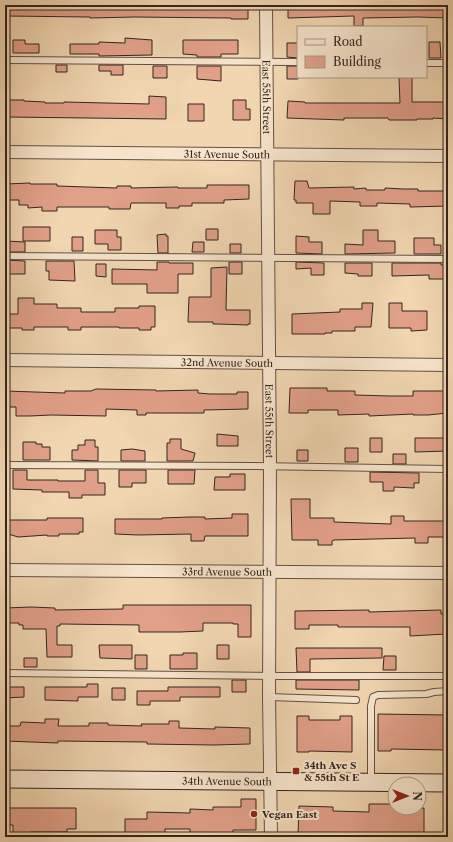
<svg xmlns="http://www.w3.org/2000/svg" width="453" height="842" font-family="'Libre Caslon Text',serif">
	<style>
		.building { fill: #e1a088; stroke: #34251f }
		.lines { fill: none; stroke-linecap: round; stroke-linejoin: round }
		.lane-casing { stroke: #635143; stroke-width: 8 }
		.street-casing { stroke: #635143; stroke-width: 14 }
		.secondary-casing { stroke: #34251f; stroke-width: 19 }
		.lane { stroke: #f6e4cc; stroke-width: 6 }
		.street { stroke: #f6e4cc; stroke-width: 12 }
		.secondary { stroke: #f6e4cc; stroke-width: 17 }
		.poi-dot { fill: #8f2418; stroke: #f6e4cc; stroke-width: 1.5 }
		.labels { text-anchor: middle; stroke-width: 4; stroke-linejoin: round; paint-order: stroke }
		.street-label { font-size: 10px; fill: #34251f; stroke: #f6e4cc }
		.poi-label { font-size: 10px; font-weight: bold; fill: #34251f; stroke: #f6e4cc; text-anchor: start }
	</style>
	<rect width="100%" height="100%" fill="#f1d6b0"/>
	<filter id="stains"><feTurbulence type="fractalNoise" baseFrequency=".005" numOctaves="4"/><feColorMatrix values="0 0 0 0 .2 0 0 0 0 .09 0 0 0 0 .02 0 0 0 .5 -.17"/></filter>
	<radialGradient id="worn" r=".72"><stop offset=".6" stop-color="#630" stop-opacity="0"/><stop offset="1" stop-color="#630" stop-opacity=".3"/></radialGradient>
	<path class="building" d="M 7,5 L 248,5 L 248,19 L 231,19 L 231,18 L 135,17 L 90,18 L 90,17 L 6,16 Z
		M 288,5 L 448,5 L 448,18 L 418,17 L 363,18 L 363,26 L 354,26 L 354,16 L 288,18 Z
		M 125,38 L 152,40 L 152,55 L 99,56 L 99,54 L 70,54 L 70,44 L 99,44 L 99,42 L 125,43 Z
		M 13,40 L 25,40 L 25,44 L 39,44 L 39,53 L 13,53 Z
		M 183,40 L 238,40 L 238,54 L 221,54 L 221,57 L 197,57 L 197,55 L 183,54 Z
		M 429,42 L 440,42 L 441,58 L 429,58 Z
		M 287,43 L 298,43 L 298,58 L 287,57 Z
		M 56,65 L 67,65 L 67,72 L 56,72 Z
		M 99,65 L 123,65 L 123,75 L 111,75 L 111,71 L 99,71 Z
		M 153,66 L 167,66 L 167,78 L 153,78 Z
		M 197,66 L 221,66 L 221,81 L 197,79 Z
		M 287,66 L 298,66 L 298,79 L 287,79 Z
		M 399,77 L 412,77 L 412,102 L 448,102 L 448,119 L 433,118 L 433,119 L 417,119 L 417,120 L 389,120 L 388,118 L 344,118 L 344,120 L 287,118 L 288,101 L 305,102 L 305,103 L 400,103 Z
		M 149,96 L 166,97 L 166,119 L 8,117 L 7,115 L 7,100 L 24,100 L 24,101 L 45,102 L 45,103 L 64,103 L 64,102 L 149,104 Z
		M 233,100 L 246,100 L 246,109 L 250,109 L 250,120 L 233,120 Z
		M 188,104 L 204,104 L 204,121 L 188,121 Z
		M 295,181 L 307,181 L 309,188 L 354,187 L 354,189 L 366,188 L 366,190 L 385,190 L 385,188 L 403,189 L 418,189 L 418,191 L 448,191 L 448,206 L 410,207 L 410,204 L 377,203 L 377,206 L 360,206 L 360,202 L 330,201 L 330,214 L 313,214 L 313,203 L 296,203 L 296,200 L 294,200 Z
		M 30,183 L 30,184 L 57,184 L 57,186 L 117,188 L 117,186 L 131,186 L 131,188 L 178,187 L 178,188 L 207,188 L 207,185 L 249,185 L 249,199 L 224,200 L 224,203 L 192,203 L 192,206 L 179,206 L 179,208 L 166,208 L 166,203 L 131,203 L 130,209 L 109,209 L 109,207 L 57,207 L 57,211 L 42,211 L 42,207 L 28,208 L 28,205 L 19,205 L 19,200 L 5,200 L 5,184 Z
		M 23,227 L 50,227 L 50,241 L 23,241 Z
		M 206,229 L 218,229 L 218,240 L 206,240 Z
		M 95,230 L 117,230 L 117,237 L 121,237 L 121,250 L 108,250 L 108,244 L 95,244 Z
		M 363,230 L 378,230 L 378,241 L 395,241 L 395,253 L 345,254 L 345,244 L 363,245 Z
		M 166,234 L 166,236 L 168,236 L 168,253 L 158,253 L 157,235 Z
		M 296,236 L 309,237 L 309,242 L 322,242 L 322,254 L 296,253 Z
		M 72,237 L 83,237 L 83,251 L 72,251 Z
		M 414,238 L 434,238 L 434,245 L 441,245 L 441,254 L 414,254 Z
		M 5,241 L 25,242 L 25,252 L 5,252 Z
		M 193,242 L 204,242 L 204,252 L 192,252 Z
		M 230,244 L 241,244 L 241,253 L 230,253 Z
		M 5,260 L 25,261 L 25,274 L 5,274 Z
		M 46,261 L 74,261 L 75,281 L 49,280 L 49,271 L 46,271 Z
		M 157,262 L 169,262 L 169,263 L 193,263 L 193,274 L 178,274 L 178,293 L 147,293 L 147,284 L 112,284 L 112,269 L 157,270 Z
		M 229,262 L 242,262 L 242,274 L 229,274 Z
		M 296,262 L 324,263 L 324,275 L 311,275 L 311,268 L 296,269 Z
		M 345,263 L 372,263 L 372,276 L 358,276 L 358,274 L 345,273 Z
		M 392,263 L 441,263 L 441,265 L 448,265 L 448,279 L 429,279 L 429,275 L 392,276 Z
		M 96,264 L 106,264 L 106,277 L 96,276 Z
		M 227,267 L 226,310 L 250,310 L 250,324 L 248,324 L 248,325 L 218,324 L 213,324 L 213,322 L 188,322 L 189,297 L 211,297 L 211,268 Z
		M 18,298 L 34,298 L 34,304 L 57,304 L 57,308 L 81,308 L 81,312 L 115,312 L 115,308 L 139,308 L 139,306 L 155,306 L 155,327 L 151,327 L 151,330 L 139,330 L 139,328 L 119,328 L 119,327 L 81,327 L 81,330 L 68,330 L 68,327 L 34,327 L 34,330 L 22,330 L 22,328 L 5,328 L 5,314 L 18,314 Z
		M 362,303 L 373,303 L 371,327 L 355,327 L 355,331 L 332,331 L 332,333 L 325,333 L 325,334 L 292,334 L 292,314 L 340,312 L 340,309 L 362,309 Z
		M 389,303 L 402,303 L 402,311 L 427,311 L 427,330 L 411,331 L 411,328 L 389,328 Z
		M 290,388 L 327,388 L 327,391 L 355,391 L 355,395 L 390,396 L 413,396 L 413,391 L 448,391 L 448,410 L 447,413 L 428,415 L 413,415 L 413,414 L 369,416 L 369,414 L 338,415 L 338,410 L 308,410 L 308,413 L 289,413 Z
		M 96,389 L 156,390 L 156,391 L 198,390 L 198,393 L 210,394 L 237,394 L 237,392 L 248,392 L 248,409 L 204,410 L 204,413 L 146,413 L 146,415 L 137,415 L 137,410 L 106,409 L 106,416 L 51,415 L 30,416 L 16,416 L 16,407 L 5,407 L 5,391 L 65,393 L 65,391 L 91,391 Z
		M 217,434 L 238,436 L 238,446 L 217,446 Z
		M 370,438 L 382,438 L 382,452 L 370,452 Z
		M 415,438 L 448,438 L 448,451 L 415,452 Z
		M 170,439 L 181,439 L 181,449 L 195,453 L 193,461 L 167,461 L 167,443 L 170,443 Z
		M 85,440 L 95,440 L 95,447 L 98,447 L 98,461 L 72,460 L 72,450 L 78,450 L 78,445 L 85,445 Z
		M 23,442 L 36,442 L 36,444 L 42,444 L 42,447 L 50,447 L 50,460 L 23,460 Z
		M 345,448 L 358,448 L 358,462 L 345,462 Z
		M 132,449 L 145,451 L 145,461 L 121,461 L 121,450 Z
		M 297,450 L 308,450 L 308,461 L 297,461 Z
		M 393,454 L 406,454 L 406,464 L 393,464 Z
		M 13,470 L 27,470 L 27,480 L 58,480 L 58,481 L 85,481 L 85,470 L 98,470 L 98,483 L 105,483 L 105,495 L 82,495 L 82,498 L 69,498 L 69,492 L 42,492 L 42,490 L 13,489 Z
		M 119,470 L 146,470 L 146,483 L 132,483 L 132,487 L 119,487 Z
		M 168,470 L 195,470 L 194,484 L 168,484 Z
		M 370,472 L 419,473 L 419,483 L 414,483 L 414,488 L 394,487 L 394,491 L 383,491 L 383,482 L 370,482 Z
		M 230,474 L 245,474 L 245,490 L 214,490 L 215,477 L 230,477 Z
		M 291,499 L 310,499 L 310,518 L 334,518 L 334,522 L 391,524 L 391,516 L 404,516 L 404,521 L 446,521 L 446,526 L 448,526 L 448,537 L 428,537 L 428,543 L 415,543 L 415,538 L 334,540 L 332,541 L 332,545 L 318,545 L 318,540 L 292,540 Z
		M 232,514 L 248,514 L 248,536 L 205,536 L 204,541 L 191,541 L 191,534 L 138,535 L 115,534 L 115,519 L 162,519 L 162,518 L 189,517 L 205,517 L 205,519 L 232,518 Z
		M 47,518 L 83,518 L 83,532 L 79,532 L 79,534 L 59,534 L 59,536 L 47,536 L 47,535 L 18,537 L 5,533 L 5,520 L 47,520 Z
		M 123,605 L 251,605 L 251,637 L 238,637 L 238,624 L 233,624 L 233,623 L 203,623 L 203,631 L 180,632 L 139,632 L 139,625 L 60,624 L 60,626 L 57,626 L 57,645 L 72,645 L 72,657 L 47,657 L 46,629 L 23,629 L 23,625 L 19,625 L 19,623 L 5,623 L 5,608 L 31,607 L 55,608 L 55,610 L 123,609 Z
		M 369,610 L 369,612 L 441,610 L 441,614 L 446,614 L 446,634 L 410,636 L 410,627 L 338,627 L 338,625 L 309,625 L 309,629 L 295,629 L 295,611 Z
		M 99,645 L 132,645 L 132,659 L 100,658 Z
		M 217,645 L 229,645 L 229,659 L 217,659 Z
		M 296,648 L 382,648 L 382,658 L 310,659 L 310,672 L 297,672 Z
		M 183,653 L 197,653 L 197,669 L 170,669 L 170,655 L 183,655 Z
		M 135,655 L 147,655 L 147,669 L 135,669 Z
		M 384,656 L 396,656 L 396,670 L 383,670 Z
		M 24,658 L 37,658 L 37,667 L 24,667 Z
		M 232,680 L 246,680 L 246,692 L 232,692 Z
		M 296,680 L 359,680 L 359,690 L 296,689 Z
		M 87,684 L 98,684 L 98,697 L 78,697 L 78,701 L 45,700 L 45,687 L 87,687 Z
		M 5,687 L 24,687 L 24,697 L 5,698 Z
		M 168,687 L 220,687 L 220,697 L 180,697 L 180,701 L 150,701 L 150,705 L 137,705 L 137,691 L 168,691 Z
		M 112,688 L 125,688 L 125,700 L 112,700 Z
		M 378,714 L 448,715 L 448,750 L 391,749 L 391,751 L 378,751 Z
		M 297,716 L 309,716 L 309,720 L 340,720 L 340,716 L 352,716 L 352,752 L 309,751 L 309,752 L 297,752 Z
		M 45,719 L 59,719 L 58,726 L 89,726 L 89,723 L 108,723 L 108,725 L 142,726 L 141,724 L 169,724 L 169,721 L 179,721 L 179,728 L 215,729 L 215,727 L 250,728 L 250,744 L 214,745 L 147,744 L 147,742 L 58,741 L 58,743 L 5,741 L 5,726 L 20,726 L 21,722 L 45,723 Z
		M 241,799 L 256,799 L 256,830 L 233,830 L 233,837 L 190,837 L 190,829 L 165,829 L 165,834 L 125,833 L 125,819 L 147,819 L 147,812 L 190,813 L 190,809 L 213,810 L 213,807 L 241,807 Z
		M 369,804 L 395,804 L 395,808 L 424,808 L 424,837 L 298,837 L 299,806 L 333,807 L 333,811 L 369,812 Z
		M 5,808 L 76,808 L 76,829 L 67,829 L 67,832 L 31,832 L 31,837 L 13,837 L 13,825 L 5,825 Z"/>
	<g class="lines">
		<g class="lane-casing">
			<path id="lane" d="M 5,60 L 298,62
				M 426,63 L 448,63
				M 5,256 L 448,259
				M 5,465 L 255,466 L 448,469
				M 5,673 L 283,676 L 448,676
				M 269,697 L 356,700
				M 371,781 L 371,706 L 373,697 L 378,695 L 426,694 L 434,692 L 448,691"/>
		</g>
		<g class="street-casing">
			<g id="street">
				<path id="s1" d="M 266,5 L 270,466 L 269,697 L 271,837"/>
				<path id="s2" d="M 5,152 L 448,156"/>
				<path id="s3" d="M 5,360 L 448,365"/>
				<path id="s4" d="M 5,570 L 448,573"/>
			</g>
		</g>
		<g class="secondary-casing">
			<g id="secondary">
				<path id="s5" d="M 5,779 L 448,783"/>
			</g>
		</g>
		<use href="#lane" class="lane"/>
		<use href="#street" class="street"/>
		<use href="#secondary" class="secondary"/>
	</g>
	<g class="poi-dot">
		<rect x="292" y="767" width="8" height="8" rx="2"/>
		<circle cx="254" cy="814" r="4"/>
	</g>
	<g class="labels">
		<g class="street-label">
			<text dy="4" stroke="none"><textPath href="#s1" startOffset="92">East 55th Street</textPath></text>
			<text dy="4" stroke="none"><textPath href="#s2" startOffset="222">31st Avenue South</textPath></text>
			<text dy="4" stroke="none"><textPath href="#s3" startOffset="222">32nd Avenue South</textPath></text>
			<text dy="4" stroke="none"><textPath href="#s1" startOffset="416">East 55th Street</textPath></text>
			<text dy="4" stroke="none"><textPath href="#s4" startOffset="222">33rd Avenue South</textPath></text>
			<text dy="4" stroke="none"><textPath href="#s5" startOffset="222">34th Avenue South</textPath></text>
		</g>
		<g class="poi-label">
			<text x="304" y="769">34th Ave S<tspan x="304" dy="12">&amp; 55th St E</tspan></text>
			<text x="262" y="818">Vegan East</text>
		</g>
	</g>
	<rect width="453" height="842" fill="none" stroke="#f1d6b0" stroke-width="20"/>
	<rect x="6" y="6" width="441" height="830" fill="none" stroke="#34251f" stroke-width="2"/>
	<rect x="10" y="10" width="433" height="822" fill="none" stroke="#34251f"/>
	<rect x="297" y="26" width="130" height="52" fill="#f6e4cc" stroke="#a89887"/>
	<rect x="305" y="39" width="20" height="6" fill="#f6e4cc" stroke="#a89887"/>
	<text x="333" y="46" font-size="12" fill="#34251f">Road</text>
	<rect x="305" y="56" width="20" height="12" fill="#e1a088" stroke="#a89887"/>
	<text x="333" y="66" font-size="12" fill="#34251f">Building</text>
	<g transform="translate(407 796) rotate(90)"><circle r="19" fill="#f6e4cc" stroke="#a89887"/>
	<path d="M0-3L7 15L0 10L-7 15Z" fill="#8f2418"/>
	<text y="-6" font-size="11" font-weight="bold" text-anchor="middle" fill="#34251f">N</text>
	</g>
	<rect width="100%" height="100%" filter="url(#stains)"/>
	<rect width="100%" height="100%" fill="url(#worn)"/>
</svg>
